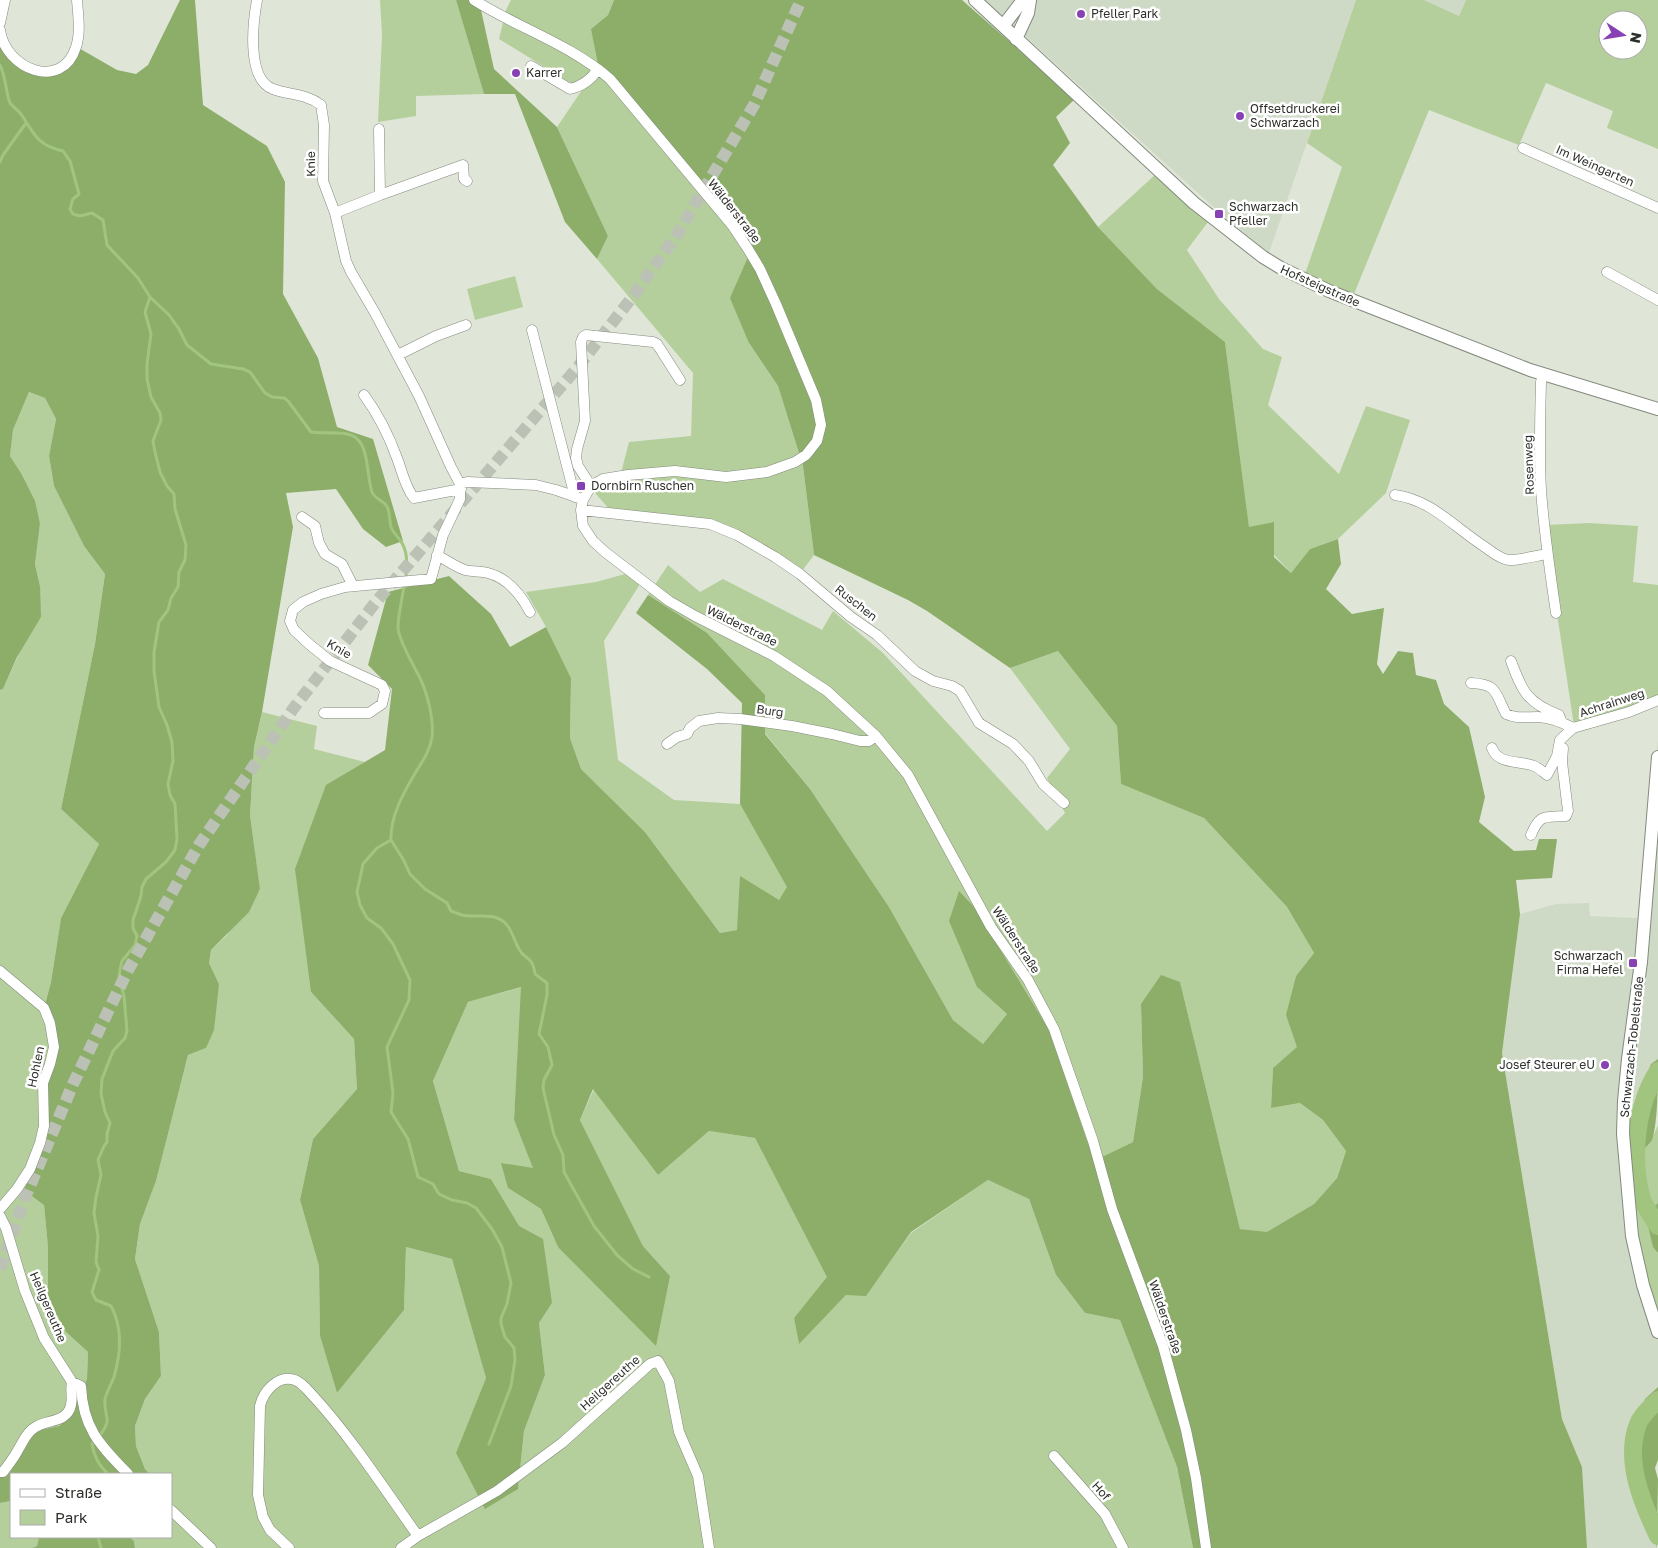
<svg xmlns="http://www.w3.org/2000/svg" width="1658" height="1548" font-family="'Golos Text',sans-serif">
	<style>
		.built { fill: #cfdac6 }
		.green { fill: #b4cf9b; fill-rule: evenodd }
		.forest { fill: #8cae69 }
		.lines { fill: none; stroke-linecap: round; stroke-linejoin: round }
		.stream { stroke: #a1c57e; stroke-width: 3 }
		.river { stroke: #a1c57e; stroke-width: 18 }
		.major-tunnel { stroke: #bbc2b5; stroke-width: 12; stroke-dasharray: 12 6; stroke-linecap: butt }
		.minor-casing { stroke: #838a7d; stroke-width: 11 }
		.major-casing { stroke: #838a7d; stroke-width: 14 }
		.minor { stroke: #fff; stroke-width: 10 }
		.major { stroke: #fff; stroke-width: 12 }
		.poi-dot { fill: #8841b4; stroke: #fff; stroke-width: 2 }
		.labels { text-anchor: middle; stroke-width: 5; stroke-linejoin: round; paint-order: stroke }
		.poi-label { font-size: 12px; fill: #2d302a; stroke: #fff; text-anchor: start }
		.street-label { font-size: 12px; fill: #2d302a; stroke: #fff }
	</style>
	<rect width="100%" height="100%" fill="#dfe6d8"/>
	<path class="built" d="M 985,0 L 1356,0 L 1269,253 L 1221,214 Z
		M 1424,0 L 1466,0 L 1459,16 Z
		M 1658,741 L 1658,1059 L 1651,1064 L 1628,1127 L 1658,1331 L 1658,1387 L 1645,1399 L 1639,1488 L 1657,1548 L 1587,1548 L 1582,1467 L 1562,1419 L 1502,1053 L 1520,914 L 1556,904 L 1589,903 L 1590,916 L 1638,918 Z"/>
	<path class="green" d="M 380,0 L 456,0 L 484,94 L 416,96 L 416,116 L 378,122 L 382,35 Z
		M 511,0 L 614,0 L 608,15 L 591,29 L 752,248 L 749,343 L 778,386 L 803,466 L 814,555 L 802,571 L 739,532 L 610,510 L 595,493 L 621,473 L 629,442 L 691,436 L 693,373 L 597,259 L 608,236 L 557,127 L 582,90 L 499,39 L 506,10 Z
		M 1356,0 L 1424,0 L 1459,16 L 1466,0 L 1658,0 L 1658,149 L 1607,128 L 1613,111 L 1546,83 L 1519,145 L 1429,110 L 1354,294 L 1305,274 L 1342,167 L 1307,143 ZM 1608,20 L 1638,20 L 1638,50 L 1608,50 Z
		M 1156,174 L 1208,222 L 1187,250 L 1219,299 L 1263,349 L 1282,357 L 1268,405 L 1339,474 L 1366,406 L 1410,420 L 1386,493 L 1338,539 L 1310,549 L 1291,573 L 1249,528 L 1225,342 L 1157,289 L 1098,227 Z
		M 515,276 L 523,307 L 475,320 L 467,289 Z
		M 29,392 L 45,398 L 56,419 L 49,456 L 54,486 L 84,546 L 105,574 L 95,644 L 61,809 L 99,844 L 61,918 L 51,982 L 43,1011 L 52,1047 L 44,1205 L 48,1247 L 66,1332 L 88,1352 L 87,1379 L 77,1401 L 76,1411 L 59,1426 L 36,1432 L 0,1474 L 0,690 L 3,689 L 22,647 L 40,586 L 35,564 L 40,524 L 21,473 L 10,456 L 13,430 Z
		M 1589,523 L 1638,526 L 1633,582 L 1658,585 L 1658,700 L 1574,726 L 1548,554 L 1546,525 Z
		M 668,565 L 700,592 L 723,579 L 822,630 L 833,611 L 883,653 L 1047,831 L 1065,813 L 1047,778 L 1070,749 L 1010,668 L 1058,651 L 1117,726 L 1121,784 L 1204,818 L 1287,907 L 1314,953 L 1296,976 L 1287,1015 L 1298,1047 L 1273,1068 L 1271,1108 L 1300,1103 L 1323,1120 L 1346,1151 L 1337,1178 L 1314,1204 L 1267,1233 L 1240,1229 L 1180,983 L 1141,1004 L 1143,1077 L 1133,1142 L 1094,1162 L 1049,1030 L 977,987 L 1007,1014 L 983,1044 L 953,1020 L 889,907 L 810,789 L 765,733 L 765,695 L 648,595 Z
		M 625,574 L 640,584 L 604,641 L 618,760 L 674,800 L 740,804 L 788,887 L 779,900 L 737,930 L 720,933 L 645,832 L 581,769 L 570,738 L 571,678 L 546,627 L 526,592 L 596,582 Z
		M 262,712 L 317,726 L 314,749 L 365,762 L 326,786 L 311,992 L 354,1039 L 357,1089 L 313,1139 L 300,1200 L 319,1266 L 320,1336 L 337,1393 L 404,1310 L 406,1247 L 452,1259 L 486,1378 L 457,1453 L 518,1489 L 524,1431 L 545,1375 L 539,1323 L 552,1303 L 519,1227 L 491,1179 L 459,1171 L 433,1081 L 468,1002 L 522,987 L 514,1120 L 534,1169 L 508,1188 L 541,1209 L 558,1247 L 670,1276 L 643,1246 L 580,1120 L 594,1089 L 658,1175 L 709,1131 L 755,1138 L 828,1277 L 794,1318 L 799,1343 L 846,1295 L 866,1295 L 911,1233 L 988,1180 L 1029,1199 L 1056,1275 L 1085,1313 L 1120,1320 L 1177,1467 L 1193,1548 L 135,1548 L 134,1541 L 129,1537 L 171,1537 L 171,1474 L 150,1474 L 145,1469 L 136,1446 L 135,1426 L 145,1399 L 161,1376 L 159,1332 L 135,1259 L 140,1224 L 156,1181 L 188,1055 L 206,1048 L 219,984 L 209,963 L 211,950 L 226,936 L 260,890 L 250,815 L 254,747 Z
		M 1658,1125 L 1658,1203 L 1645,1214 L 1653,1246 L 1658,1253 L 1658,1331 L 1644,1285 L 1625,1163 C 1642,1151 1650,1145 1658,1125 Z
		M 11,1501 L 11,1537 L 39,1537 L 37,1546 L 32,1548 L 0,1548 L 0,1503 Z"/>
	<path class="forest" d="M 180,0 L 195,0 L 203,105 L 267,146 L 285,182 L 283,294 L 318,358 L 337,427 L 373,439 L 403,541 L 386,547 L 363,529 L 336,489 L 286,493 L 293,527 L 262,712 L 254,747 L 250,815 L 260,889 L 249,912 L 211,950 L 209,963 L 219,984 L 214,1030 L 206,1048 L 188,1055 L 156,1181 L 140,1224 L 135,1259 L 159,1332 L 161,1376 L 145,1399 L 135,1426 L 136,1446 L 145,1469 L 150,1474 L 11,1474 L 11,1501 L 0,1503 L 0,1474 L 36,1431 L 59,1426 L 75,1411 L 77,1401 L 87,1379 L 88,1352 L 66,1332 L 48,1298 L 48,1247 L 44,1205 L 24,1190 L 34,1163 L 52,1047 L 43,1012 L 51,982 L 61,918 L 99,844 L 61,809 L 95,644 L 105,574 L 84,546 L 54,486 L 49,456 L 56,419 L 45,398 L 29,392 L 13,430 L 10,456 L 21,473 L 35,501 L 40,524 L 35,564 L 40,586 L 41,617 L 17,657 L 3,689 L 0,690 L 0,38 L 14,59 L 52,72 L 77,47 L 117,70 L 136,74 L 148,65 Z
		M 456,0 L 469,0 L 481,10 L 494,69 L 557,127 L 608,236 L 597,259 L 565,222 L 515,94 L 484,94 Z
		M 614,0 L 962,0 L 1075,99 L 1056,117 L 1070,143 L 1053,165 L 1098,227 L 1157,289 L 1225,342 L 1249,527 L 1274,522 L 1274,557 L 1291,573 L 1310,549 L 1338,539 L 1341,564 L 1326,589 L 1352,614 L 1384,608 L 1377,664 L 1383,674 L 1398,651 L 1413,653 L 1416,675 L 1436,680 L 1444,704 L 1469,727 L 1485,797 L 1479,822 L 1514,851 L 1536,850 L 1539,839 L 1557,839 L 1552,878 L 1516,880 L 1520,914 L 1502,1053 L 1562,1419 L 1582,1467 L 1587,1548 L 1193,1548 L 1177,1467 L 1120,1320 L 1085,1313 L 1056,1275 L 1029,1199 L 988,1180 L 911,1232 L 866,1296 L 846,1295 L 799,1344 L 794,1318 L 827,1277 L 755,1138 L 709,1131 L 658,1175 L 593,1089 L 580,1120 L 643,1246 L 670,1276 L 656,1346 L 558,1247 L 541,1209 L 508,1188 L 501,1163 L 533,1168 L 514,1120 L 521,987 L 468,1002 L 433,1081 L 459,1171 L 491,1179 L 519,1226 L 543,1239 L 552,1303 L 539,1323 L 545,1375 L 524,1431 L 518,1489 L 485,1509 L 456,1453 L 486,1378 L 452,1259 L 406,1247 L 404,1310 L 337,1393 L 320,1336 L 319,1266 L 300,1200 L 313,1139 L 357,1089 L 354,1039 L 311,992 L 295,869 L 326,785 L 385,750 L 392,689 L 368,665 L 388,592 L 449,576 L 491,614 L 510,647 L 546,627 L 571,678 L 570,738 L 581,769 L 645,832 L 720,933 L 737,930 L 740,876 L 779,900 L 787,887 L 740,804 L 742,703 L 707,669 L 636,613 L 648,595 L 707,633 L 765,695 L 765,734 L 810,789 L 889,907 L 953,1020 L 983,1044 L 1007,1014 L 977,987 L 949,921 L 959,891 L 975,908 L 1049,1030 L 1094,1161 L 1133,1142 L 1143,1077 L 1141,1004 L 1161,975 L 1180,982 L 1240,1229 L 1267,1232 L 1314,1204 L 1337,1178 L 1346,1151 L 1323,1120 L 1300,1103 L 1271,1108 L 1273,1068 L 1297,1047 L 1286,1015 L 1296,976 L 1314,953 L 1287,907 L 1204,818 L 1121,784 L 1117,726 L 1058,651 L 1010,668 L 927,611 L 908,600 L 814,555 L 803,466 L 778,386 L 749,343 L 730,298 L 752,248 L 598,64 L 591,29 L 608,15 Z
		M 1658,1059 C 1658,1080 1658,1124 1652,1140 C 1645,1150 1635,1156 1625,1163 L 1628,1126 L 1651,1064 Z
		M 1658,1203 L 1658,1253 L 1653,1247 L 1645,1214 Z
		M 1658,1387 L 1658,1460 L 1655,1468 L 1658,1479 L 1657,1548 L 1630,1451 L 1645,1399 Z
		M 39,1537 L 129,1537 L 134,1541 L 135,1548 L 32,1548 L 37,1546 Z"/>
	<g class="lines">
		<path class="stream" d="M 0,65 C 6,77 6,94 10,103 C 13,107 18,110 21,114 C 35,135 37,145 63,151 L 70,161 L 79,194 L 73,199 L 70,209 L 73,214 L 80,216 L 92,213 L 103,220 L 107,245 L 138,278 L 150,297 L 169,315 L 179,329 L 187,345 L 211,364 L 243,369 L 250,372 L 265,393 L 272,397 L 284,398 L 288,401 L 311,432 C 324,434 346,430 356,438 C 369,447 367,479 372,492 C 375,499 382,500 386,505 C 391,512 389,520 391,527 C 392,531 397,536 400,540 C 408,551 407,563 406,576
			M 0,162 L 3,155 L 26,123
			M 404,586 C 402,600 398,615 398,628 C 399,640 412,663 418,674 C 427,691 434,718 432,737 C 430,752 421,763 414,775 C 403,794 390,817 391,840 L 377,848 L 363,864 L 357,892 L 360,905 L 367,918 L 381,928 L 393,944 L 410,980 L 409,1000 L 387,1047 L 393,1093 L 391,1112 L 408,1139 L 418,1177 L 433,1184 L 439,1194 L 452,1200 L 467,1203 L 476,1208 L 492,1229 L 502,1247 L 511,1283 L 507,1304 L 501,1318 L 501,1324 L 505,1337 L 514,1348 L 515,1360 L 511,1386 L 489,1444
			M 391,840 L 403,859 L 410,874 L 425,889 L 447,903 L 451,911 C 454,912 458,914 462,915 C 476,918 492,912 504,922 C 512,928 514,941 519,949 C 525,961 532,954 535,974 L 547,983 L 547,995 L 539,1034 L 548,1047 L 552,1065 L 544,1080 L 543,1088 L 554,1135 L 563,1155 L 564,1172 L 594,1226 L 617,1255 L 633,1269 L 649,1277
			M 108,1474 C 99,1465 94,1457 92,1444 C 97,1438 109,1427 107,1418 C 106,1412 104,1406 105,1399 C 107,1391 111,1385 114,1377 C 121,1353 123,1328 111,1306 L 96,1300 L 92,1292 L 99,1270 L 96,1262 L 98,1236 L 94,1213 L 96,1197 L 101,1175 L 98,1160 L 104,1146 L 107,1142 L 107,1134 L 110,1123 L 105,1112 L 101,1094 L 102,1079 L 113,1051 L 125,1038 L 127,1031 L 124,996 L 119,978 L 120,969 L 122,961 L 135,945 L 137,936 L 133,928 L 133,920 L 141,896 L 142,887 L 146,879 L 166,862 L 175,850 L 177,839 L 175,804 L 170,795 L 168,784 L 173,761 L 172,742 L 167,725 L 159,707 L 154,671 L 154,652 L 159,622 L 168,610 L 171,598 L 178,587 L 179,572 L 185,560 L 186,545 L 175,509 L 174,494 L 167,486 L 160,472 L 155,452 L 153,441 L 161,420 L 160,413 L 151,397 L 147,379 L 147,364 L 151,334 L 145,312 L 150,297
			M 98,1537 L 101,1548"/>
		<path class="river" d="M 1658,1071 C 1636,1105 1631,1157 1641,1196 C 1644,1206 1652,1217 1658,1226
			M 1658,1400 C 1652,1406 1641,1415 1638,1424 C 1624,1460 1642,1503 1658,1536"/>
		<path class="major-tunnel" d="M 0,1269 L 24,1200 L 73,1084 L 128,970 L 199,845 L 293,709 L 375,603 L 577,368 L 630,300 L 678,233 L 754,105 L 801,0"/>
		<g class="minor-casing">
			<path id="minor" d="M 257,0 C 253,22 246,79 273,89 C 289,95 307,94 321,105 L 324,125 L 323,181 L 335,213 L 346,261 L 351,272 L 375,313 L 419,396 L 451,467 L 460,484 L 460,499 L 443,535 L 431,579 L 345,587 L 321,594 L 303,602 L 293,610 L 290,621 L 294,630 L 309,644 L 330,661 L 382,685 L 385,691 L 382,704 L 369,713 L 324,713
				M 474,0 C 518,28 570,44 610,79 L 732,225 L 748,249 L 760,269 L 776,304 L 816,400 L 821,425 L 817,441 L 806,455 L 795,462 L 767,472 L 726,477 L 675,471 L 628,475 L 603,479 L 591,486 L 583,500 L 581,510 L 583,526 L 593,541 L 605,552 L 669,601 L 695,616 L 774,656 L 827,691 L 876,736 L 908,775 L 991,927 L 1028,980 L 1054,1029 L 1093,1141 L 1112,1209 L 1163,1346 L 1186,1430 L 1196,1478 L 1206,1548
				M 0,23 L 5,0
				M 0,30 C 5,69 62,92 76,47 C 81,32 78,15 77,0
				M 531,66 L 570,89 C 583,86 591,80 598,69
				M 379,129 L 380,195
				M 1523,148 L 1658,208
				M 335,213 L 380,195 L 463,165 L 464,179 L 467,181
				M 1607,272 L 1658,300
				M 532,330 L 575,497
				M 398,355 L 436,336 L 466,325
				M 1543,374 L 1541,382 C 1540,418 1539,454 1541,490 C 1544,532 1550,572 1556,613
				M 364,395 C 378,414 389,436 397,458 C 402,471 405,487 414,498 L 461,489
				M 460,484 L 467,482 L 536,485 L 556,490 L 579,498
				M 591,486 L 578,466 L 576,458 L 577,449 L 585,421 L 581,342 L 583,337 L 586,335 L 653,342 L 657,344 L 680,380
				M 1395,495 C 1432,500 1455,528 1485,547 C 1492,552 1500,559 1509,560 C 1521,560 1535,556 1547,554
				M 581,510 L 710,524 L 737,535 L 775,557 L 800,574 L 851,617 L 877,635 L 915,671 L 933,681 L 952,686 L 960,691 L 979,723 L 1013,744 L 1029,761 L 1043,784 L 1064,803
				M 302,517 L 315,526 L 319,543 L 325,554 L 342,564 L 353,586
				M 437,555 C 446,560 456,567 465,570 C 473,572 481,571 488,573 C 508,578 521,595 530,612
				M 1511,661 C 1522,691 1527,703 1559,715 L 1561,720
				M 1471,683 C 1498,684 1495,693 1506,714 C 1517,719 1526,717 1538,717 C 1551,718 1562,722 1573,728
				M 667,744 L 677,737 L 687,734 L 690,728 L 699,721 L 718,718 L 740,719 L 792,726 L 832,734 L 860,741 L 869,741 L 876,736
				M 1492,748 C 1498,765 1519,760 1534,766 C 1539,768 1543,772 1547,775 L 1557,756 L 1560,740 L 1573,728 L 1629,712 L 1658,700
				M 1531,835 C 1540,813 1544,818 1566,816 L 1568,811 L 1562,762 L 1563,748
				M 0,971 L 44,1008 L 50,1023 L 54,1047 L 50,1064 L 43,1083 L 44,1126 L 40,1143 L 30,1169 L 17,1189 L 0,1209
				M 0,1216 L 6,1228 L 25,1291 L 44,1338 L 72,1382 L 81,1386 C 83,1429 100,1445 128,1474
				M 1054,1456 L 1105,1514 L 1123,1548
				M 0,1472 L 3,1472 C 8,1465 14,1458 18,1450 C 23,1442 26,1433 34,1428 C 45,1419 67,1424 71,1405 C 73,1397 70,1390 72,1382
				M 171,1510 L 211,1548
				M 289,1548 L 270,1530 L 263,1517 L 258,1495 L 260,1406 C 263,1392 278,1374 295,1380 C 303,1383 309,1392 315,1398 C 353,1440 385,1490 418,1536
				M 401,1548 L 418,1536 L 497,1491 L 562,1443 L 650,1364 L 658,1361 L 669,1381 L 679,1432 L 698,1476 L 709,1548"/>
		</g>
		<g class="major-casing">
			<path id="major" d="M 975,0 L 1194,203 L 1263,257 L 1281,268 L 1329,291 L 1530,370 L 1658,409
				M 1003,26 L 1023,0
				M 1016,39 L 1028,13 L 1030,0
				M 1658,757 L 1641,962 L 1628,1059 L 1624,1101 L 1623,1134 L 1632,1236 L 1643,1285 L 1658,1332"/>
		</g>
		<use href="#minor" class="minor"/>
		<use href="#major" class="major"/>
	</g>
	<g class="poi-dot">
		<circle cx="1081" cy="14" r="5"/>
		<circle cx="516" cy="73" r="5"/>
		<circle cx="1240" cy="116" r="5"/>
		<rect x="1214" y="209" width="10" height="10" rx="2.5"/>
		<rect x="576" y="481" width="10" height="10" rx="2.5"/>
		<rect x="1628" y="958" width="10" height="10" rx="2.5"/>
		<circle cx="1605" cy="1065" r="5"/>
	</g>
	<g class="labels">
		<g class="poi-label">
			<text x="1091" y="18">Pfeller Park</text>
			<text x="526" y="77">Karrer</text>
			<text x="1250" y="113">Offsetdruckerei<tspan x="1250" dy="14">Schwarzach</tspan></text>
			<text x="1229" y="211">Schwarzach<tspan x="1229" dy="14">Pfeller</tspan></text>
			<text x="591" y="490">Dornbirn Ruschen</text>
			<text x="1623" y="960" text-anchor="end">Schwarzach<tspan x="1623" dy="14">Firma Hefel</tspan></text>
			<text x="1595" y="1069" text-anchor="end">Josef Steurer eU</text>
		</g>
		<g class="street-label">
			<text transform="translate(311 164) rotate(-91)" y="4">Knie</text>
			<text transform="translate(1595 166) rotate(24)" y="4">Im Weingarten</text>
			<text transform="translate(734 211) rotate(52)" y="4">Wälderstraße</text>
			<text transform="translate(1320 286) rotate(24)" y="4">Hofsteigstraße</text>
			<text transform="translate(1529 465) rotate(-92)" y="4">Rosenweg</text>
			<text transform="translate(856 603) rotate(38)" y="4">Ruschen</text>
			<text transform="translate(742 626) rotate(26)" y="4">Wälderstraße</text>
			<text transform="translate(339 649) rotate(30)" y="4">Knie</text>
			<text transform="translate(1612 703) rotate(-18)" y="4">Achrainweg</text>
			<text transform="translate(770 711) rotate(8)" y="4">Burg</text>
			<text transform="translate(1016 940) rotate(57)" y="4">Wälderstraße</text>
			<text transform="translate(1632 1047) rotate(-84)" y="4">Schwarzach-Tobelstraße</text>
			<text transform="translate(36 1067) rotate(-78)" y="4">Hohlen</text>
			<text transform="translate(48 1307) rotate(67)" y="4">Heilgereuthe</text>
			<text transform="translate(1165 1317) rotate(71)" y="4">Wälderstraße</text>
			<text transform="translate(610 1383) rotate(-42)" y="4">Heilgereuthe</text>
			<text transform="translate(1101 1491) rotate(48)" y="4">Hof</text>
		</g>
	</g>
	<rect x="10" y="1473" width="162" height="65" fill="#ffffff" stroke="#abacaa"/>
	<rect x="20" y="1489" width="25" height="8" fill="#ffffff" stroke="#abacaa"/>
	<text x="55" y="1498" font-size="15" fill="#2d302a">Straße</text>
	<rect x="20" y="1510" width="25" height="15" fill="#b4cf9b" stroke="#abacaa"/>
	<text x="55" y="1523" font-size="15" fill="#2d302a">Park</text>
	<g transform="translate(1623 35) rotate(102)"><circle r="24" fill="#ffffff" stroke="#abacaa"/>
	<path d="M0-4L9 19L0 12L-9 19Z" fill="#8841b4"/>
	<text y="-8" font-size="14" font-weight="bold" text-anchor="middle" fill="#2d302a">N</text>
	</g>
</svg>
